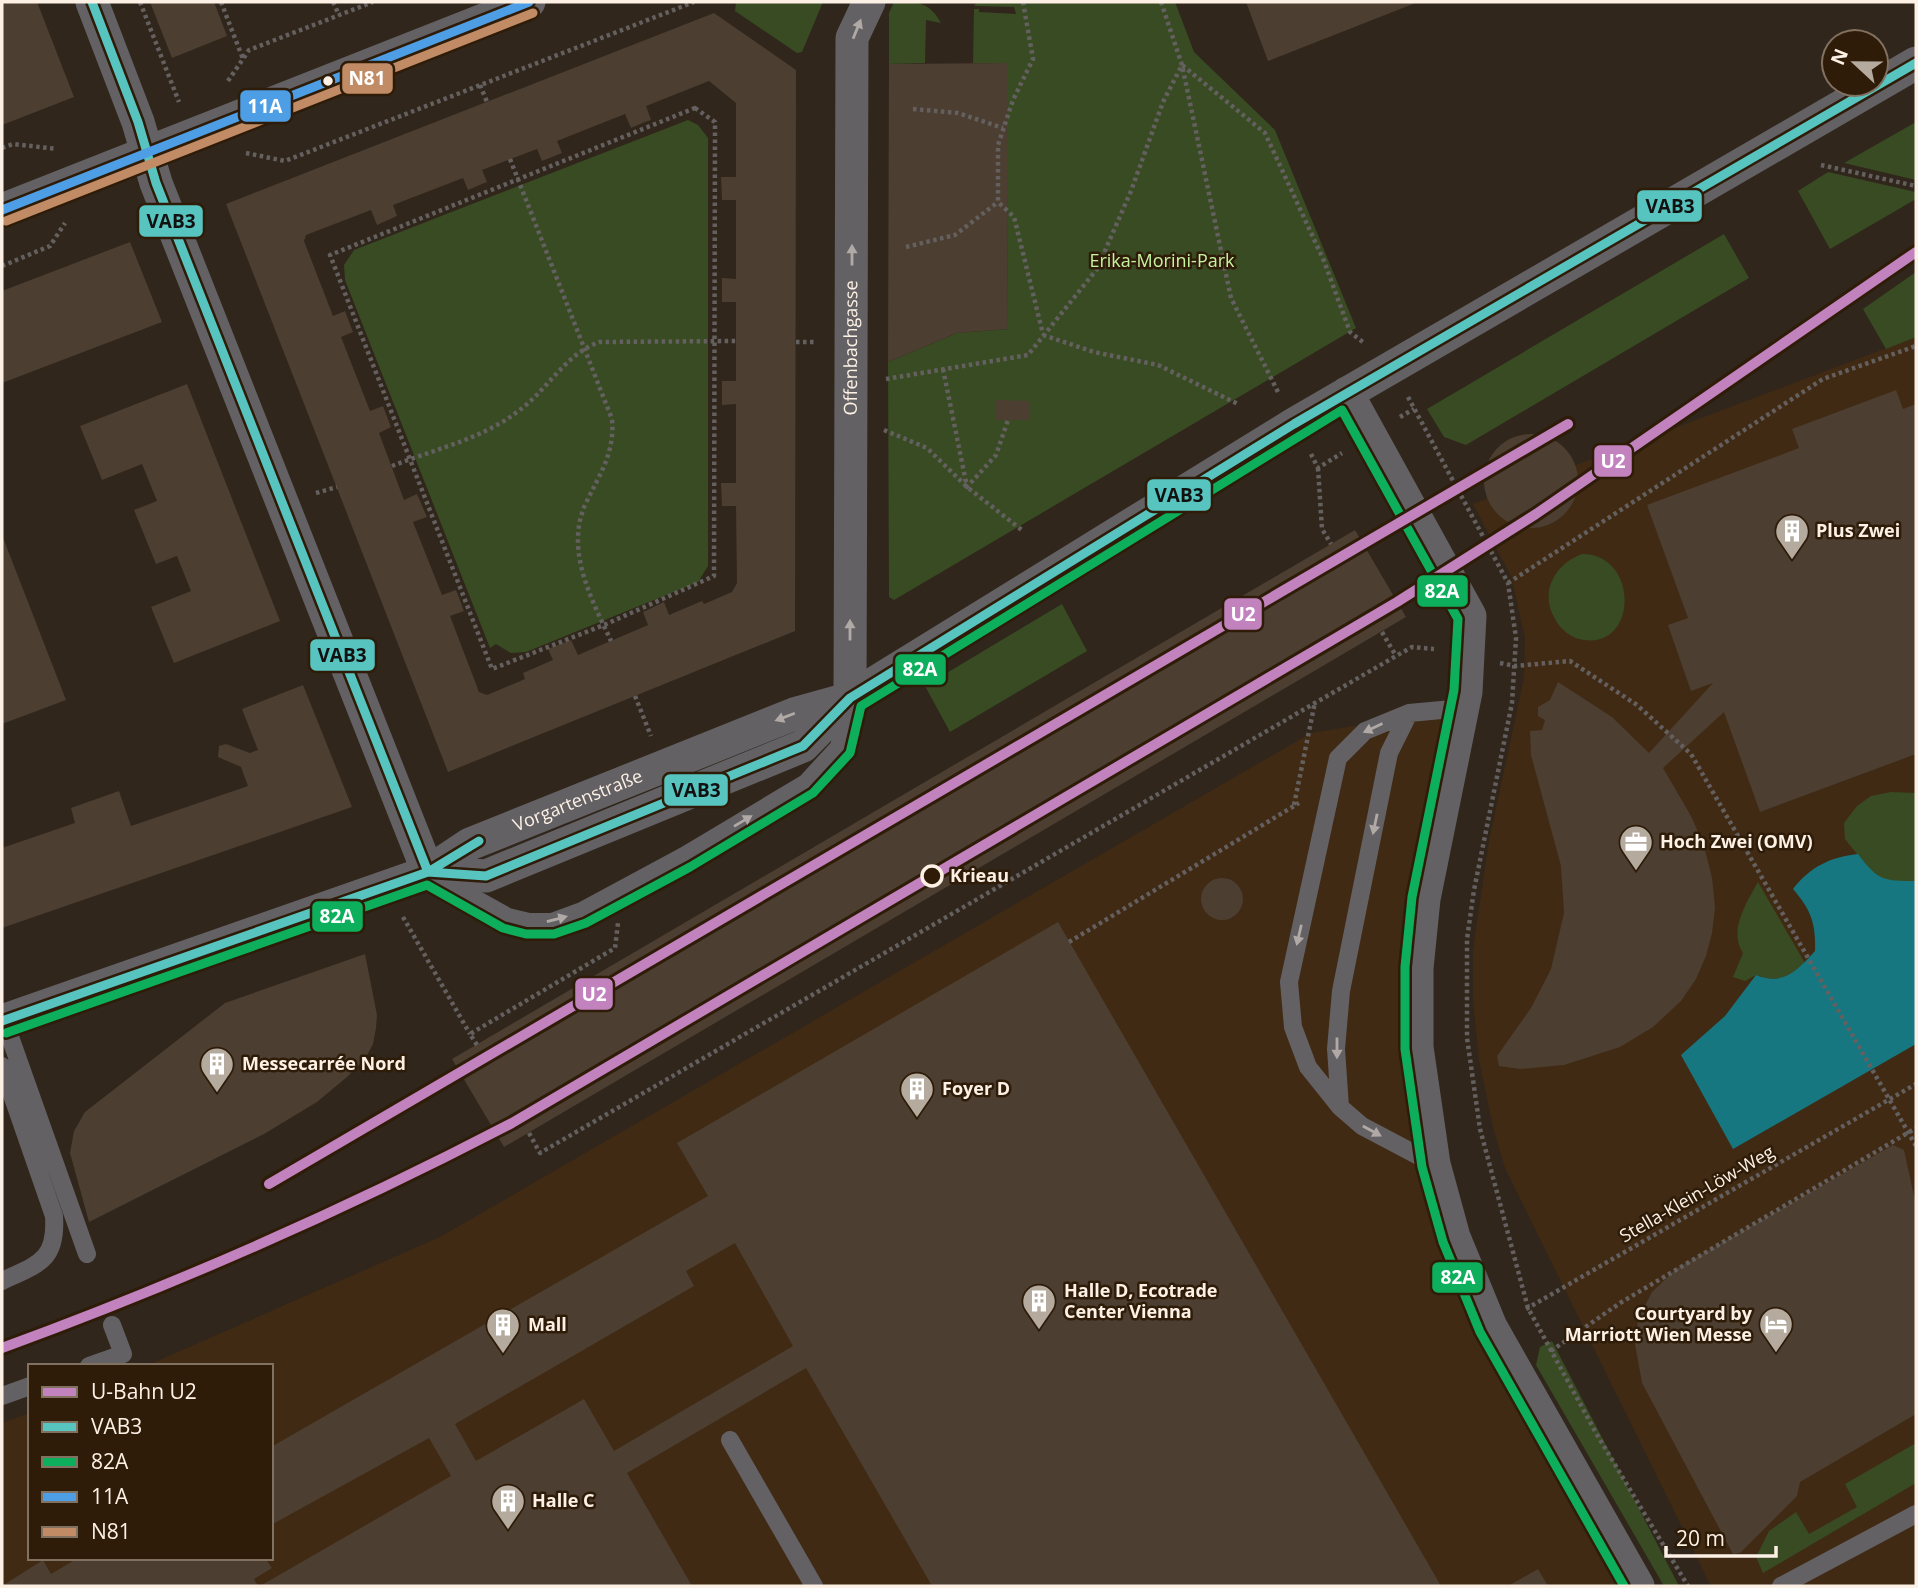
<svg xmlns="http://www.w3.org/2000/svg" width="1918" height="1588" font-family="'Open Sans',sans-serif">
	<style>
		.built { fill: #402a13 }
		.green { fill: #384b23 }
		.water { fill: #177780 }
		.building { fill: #4c3e30; fill-rule: evenodd }
		.lines { fill: none; stroke-linecap: round; stroke-linejoin: round }
		.path { stroke: #64605f; stroke-width: 4.5; stroke-dasharray: 3.5 3.5; stroke-linecap: butt }
		.service { stroke: #646165; stroke-width: 18 }
		.minor { stroke: #646165; stroke-width: 33 }
		.bus-1-casing { stroke: #2e1c09; stroke-width: 14 }
		.bus-2-casing { stroke: #2e1c09; stroke-width: 14 }
		.bus-3-casing { stroke: #2e1c09; stroke-width: 14 }
		.bus-4-casing { stroke: #2e1c09; stroke-width: 14 }
		.bus-1 { stroke: #57c4bf; stroke-width: 9 }
		.bus-2 { stroke: #0daf5c; stroke-width: 9 }
		.bus-3 { stroke: #4d9ee5; stroke-width: 9 }
		.bus-4 { stroke: #c18c65; stroke-width: 9 }
		.metro-1-casing { stroke: #2e1c09; stroke-width: 16 }
		.metro-1 { stroke: #c282be; stroke-width: 10 }
		.oneway { fill: #b0a9a5 }
		.bus-dot { fill: #fdf1e5; stroke: #2e1c09; stroke-width: 2.5 }
		.stop-dot { fill: #2e1c09; stroke: #fdf1e5; stroke-width: 3.5 }
		.labels { text-anchor: middle; stroke-width: 5; stroke-linejoin: round; paint-order: stroke }
		.park-label { font-size: 18px; fill: #c5f39f; stroke: #2e1c09 }
		.street-label { font-size: 18px; fill: #fdf1e5; stroke: #2e1c09 }
		.poi-label { font-size: 18px; font-weight: bold; fill: #fdf1e5; stroke: #2e1c09; text-anchor: start }
		.stop-label { font-size: 18px; font-weight: bold; fill: #fdf1e5; stroke: #2e1c09; text-anchor: start }
		.line-badge { stroke: #2e1c09; stroke-width: 2.5 }
		.badge-label { font-size: 19px; text-anchor: middle; font-weight: bold; fill: #fff }
		.pale-badge-label { font-size: 19px; text-anchor: middle; font-weight: bold; fill: #111 }
	</style>
	<rect width="100%" height="100%" fill="#30261b"/>
	<path class="built" d="M 1916,337 L 1916,1586 L 1711,1586 L 1505,1168 L 1493,1127 L 1479,1060 L 1473,1001 L 1473,950 L 1489,841 L 1524,678 L 1525,638 L 1511,576 L 1473,504 Z
		M 1463,708 L 1417,968 L 1454,1237 L 1638,1586 L 2,1586 L 2,1423 L 30,1413 L 30,1558 L 271,1558 L 271,1366 L 146,1366 L 440,1237 L 1311,733 Z"/>
	<path class="green" d="M 740,2 L 823,2 L 802,52 L 797,53 L 735,11 L 736,3 Z
		M 894,2 C 917,2 929,1 941,23 L 926,20 L 925,63 L 889,64 L 889,13 Z
		M 977,2 L 1175,2 L 1194,52 L 1275,130 L 1356,328 L 894,600 L 889,597 L 888,362 L 957,333 L 1008,329 L 1006,63 L 973,63 L 974,9 L 979,9 L 979,12 L 1016,14 L 1014,7 L 974,6 Z
		M 688,120 L 698,125 L 708,138 L 708,566 L 698,582 L 526,652 L 511,653 L 496,644 L 490,648 L 345,280 L 344,265 L 354,250 Z
		M 1916,122 L 1916,180 L 1844,163 Z
		M 1828,172 L 1916,192 L 1916,199 L 1830,249 L 1798,191 Z
		M 1724,234 L 1749,278 L 1466,445 L 1444,437 L 1427,409 Z
		M 1916,272 L 1916,337 L 1886,349 L 1863,309 Z
		M 1582,554 C 1639,554 1638,648 1584,640 C 1571,638 1561,630 1555,619 C 1539,592 1555,564 1582,554 Z
		M 1062,604 L 1087,651 L 950,732 L 925,686 Z
		M 1891,792 L 1916,793 L 1916,881 L 1886,881 L 1872,873 L 1845,839 L 1844,823 L 1857,806 L 1871,796 Z
		M 1758,882 L 1805,963 C 1789,977 1776,983 1756,975 L 1745,981 L 1733,977 L 1743,953 C 1728,931 1747,902 1758,882 Z
		M 1552,1341 L 1679,1586 L 1664,1586 L 1536,1365 L 1540,1347 Z
		M 1916,1443 L 1916,1483 L 1763,1573 L 1756,1557 L 1769,1531 L 1796,1512 L 1809,1534 L 1857,1507 L 1845,1484 Z"/>
	<path class="water" d="M 1858,854 C 1878,881 1884,881 1916,881 L 1916,1044 L 1733,1149 L 1681,1055 L 1725,1016 L 1756,975 C 1783,986 1797,971 1815,951 C 1816,923 1811,910 1793,889 C 1810,867 1830,857 1858,854 Z"/>
	<path class="building" d="M 2,2 L 37,2 L 74,97 L 2,125 Z
		M 150,2 L 214,2 L 227,36 L 172,58 Z
		M 1246,2 L 1418,2 L 1268,61 Z
		M 714,13 L 796,70 L 795,631 L 448,772 L 226,204 ZM 709,81 L 736,103 L 736,177 L 721,177 L 722,200 L 736,200 L 736,279 L 722,278 L 722,302 L 736,302 L 736,381 L 722,381 L 722,405 L 736,404 L 736,483 L 721,483 L 722,506 L 736,506 L 737,583 L 732,592 L 704,604 L 702,601 L 669,615 L 664,602 L 643,612 L 648,625 L 578,655 L 571,640 L 548,649 L 553,660 L 523,673 L 525,679 L 487,695 L 479,692 L 450,616 L 464,611 L 456,590 L 442,595 L 413,522 L 427,517 L 417,494 L 404,500 L 379,433 L 391,427 L 383,406 L 370,411 L 341,337 L 353,332 L 345,311 L 333,316 L 304,241 L 306,235 L 371,210 L 377,225 L 397,216 L 393,205 L 463,178 L 468,190 L 482,184 L 487,182 L 482,170 L 537,149 L 542,161 L 562,153 L 557,141 L 625,114 L 631,128 L 645,122 L 651,120 L 646,106 Z
		M 1007,63 L 1008,329 L 957,333 L 888,362 L 889,64 Z
		M 130,242 L 162,322 L 2,383 L 2,291 Z
		M 187,384 L 280,621 L 174,663 L 151,607 L 191,591 L 177,556 L 156,564 L 134,510 L 157,501 L 142,464 L 102,480 L 80,426 Z
		M 1896,390 L 1903,409 L 1916,404 L 1916,754 L 1760,812 L 1724,712 L 1663,768 L 1691,816 L 1704,846 L 1712,878 L 1715,907 L 1712,933 L 1706,956 L 1696,979 L 1681,1001 L 1653,1027 L 1620,1047 L 1564,1065 L 1520,1069 L 1499,1066 L 1497,1056 L 1531,1008 L 1551,969 L 1564,913 L 1561,866 L 1531,755 L 1530,731 L 1542,730 L 1545,720 L 1538,716 L 1538,707 L 1550,700 L 1558,682 L 1612,717 L 1649,753 L 1713,683 L 1691,691 L 1668,625 L 1688,618 L 1647,505 L 1799,448 L 1792,429 Z
		M 996,400 L 1029,401 L 1029,420 L 996,420 Z
		M1484 481a47 47 0 1 1 94 0a47 47 0 1 1-94 0Z
		M 1355,530 L 1406,617 L 504,1147 L 452,1059 Z
		M 2,535 L 66,700 L 2,724 Z
		M 303,685 L 352,807 L 2,928 L 2,848 L 75,823 L 71,808 L 119,791 L 131,826 L 248,786 L 241,767 L 218,757 L 219,746 L 226,744 L 250,753 L 258,750 L 242,709 Z
		M1201 899a21 21 0 1 1 42 0a21 21 0 1 1-42 0Z
		M 1058,922 L 1441,1586 L 932,1586 L 806,1368 L 627,1473 L 692,1586 L 260,1586 L 451,1476 L 429,1438 L 271,1525 L 271,1447 L 708,1196 L 677,1143 ZM 735,1243 L 793,1346 L 614,1451 L 584,1399 L 476,1461 L 455,1424 L 694,1286 L 686,1271 Z
		M 365,954 L 377,1015 L 376,1028 L 373,1044 L 365,1059 L 347,1077 L 317,1102 L 264,1134 L 89,1222 L 70,1153 L 74,1131 L 85,1112 L 225,1003 Z
		M 1893,1145 L 1904,1150 L 1916,1205 L 1916,1414 L 1800,1482 L 1797,1496 L 1740,1553 L 1733,1554 L 1642,1383 L 1635,1344 L 1638,1319 L 1652,1292 L 1676,1269 Z
		M 78,1558 L 265,1558 L 272,1568 L 254,1579 L 258,1586 L 2,1586 L 43,1560 L 51,1574 Z
		M 1538,1569 L 1548,1586 L 1508,1586 Z"/>
	<g class="lines">
		<path class="path" d="M 140,2 L 179,102
			M 221,2 L 243,59
			M 333,2 L 339,15
			M 1023,2 L 1033,59 L 1013,100 L 998,145 L 998,202 L 1014,217 L 1043,334
			M 1161,2 L 1182,65 L 1231,298 L 1279,394
			M 228,81 L 249,50 L 373,2
			M 480,85 L 487,102
			M 695,108 L 715,122 L 714,576 L 604,625 L 492,669 L 330,255 Z
			M 913,109 L 958,113 L 1003,128
			M 2,148 L 13,144 L 57,149
			M 246,153 L 285,161 L 694,2
			M 510,159 L 612,419 C 615,454 599,475 585,505 C 565,551 592,600 611,641
			M 1821,165 L 1916,186
			M 906,247 L 955,235 L 998,202
			M 2,266 L 50,246 L 65,223
			M 1043,335 L 1094,352 L 1158,365 L 1238,404
			M 796,342 L 816,342
			M 943,369 L 967,487 L 996,455 L 1008,420
			M 886,379 L 1028,355 L 1097,269 L 1131,191 L 1163,102 L 1182,65 L 1265,133 L 1324,261 L 1350,332 L 1364,343
			M 1408,397 L 1508,583 L 1516,638 L 1512,703 L 1474,890 L 1467,939 L 1467,1038 L 1480,1129 L 1528,1308 L 1596,1433 L 1688,1586
			M 1400,417 L 1414,409
			M 884,430 L 927,448 L 967,487 L 1023,531
			M 1311,454 L 1318,468 L 1342,453
			M 392,466 C 432,450 482,439 517,412 C 547,391 564,355 599,342 L 737,341
			M 1318,468 L 1322,529 L 1331,544
			M 316,493 L 337,487
			M 1508,583 L 1823,379 L 1916,346
			M 1382,632 L 1396,656
			M 1500,663 L 1515,666 L 1570,661 L 1637,705 L 1691,754 L 1916,1146
			M 635,696 L 651,736
			M 1294,805 L 1315,702
			M 403,917 L 470,1034
			M 1069,942 L 1299,803
			M 477,1045 L 470,1034 L 615,948 L 618,923
			M 529,1133 L 540,1153 L 1396,656 L 1412,647 L 1434,649
			M 1526,1309 L 1916,1084
			M 1551,1351 L 1620,1303 L 1916,1128"/>
		<path class="service" d="M 440,879 L 508,917 L 529,922 L 552,922 L 582,911 L 684,856 L 806,783 L 839,747 L 848,708
			M 4,1020 L 87,1254
			M 2,1066 L 54,1216 C 57,1261 38,1264 2,1281
			M 1340,1107 L 1336,1049 L 1341,991 L 1389,753 L 1409,713
			M 1434,1164 L 1362,1126 L 1340,1107 L 1308,1067 L 1293,1027 L 1289,982 L 1338,758 L 1365,731 L 1409,713 L 1463,708
			M 89,1366 L 123,1354 L 112,1325
			M 2,1396 L 30,1386
			M 730,1440 L 814,1586
			M 1781,1586 L 1916,1514"/>
		<g class="minor">
			<path d="M 92,2 L 138,122 L 156,183 L 428,872"/>
			<path d="M 2,210 L 529,2"/>
			<path d="M 1347,393 L 1470,616 L 1466,692 L 1424,899 L 1417,968 L 1417,1047 L 1434,1164 L 1454,1237 L 1491,1327 L 1638,1586"/>
			<path id="s1" d="M 850,698 L 852,38 L 869,2"/>
			<path d="M 428,872 L 486,876 L 803,746 L 850,698 L 1294,424 L 1916,63"/>
			<path id="s2" d="M 2,1021 L 428,872 L 470,844 L 794,714 L 848,699"/>
		</g>
		<g class="bus-1-casing">
			<path id="bus-1" d="M 92,2 L 138,122 L 156,183 L 428,872
				M 428,872 L 486,876 L 803,746 L 850,698 L 1294,424 L 1916,63
				M 2,1021 L 428,872 L 479,841"/>
		</g>
		<g class="bus-2-casing">
			<path id="bus-2" d="M 6,1033 L 427,885 L 503,928 L 526,934 L 554,934 L 586,923 L 690,867 L 813,793 L 850,753 L 861,706 L 1342,410 L 1458,619 L 1454,690 L 1412,897 L 1405,967 L 1405,1049 L 1422,1167 L 1443,1242 L 1480,1332 L 1624,1586"/>
		</g>
		<g class="bus-3-casing">
			<path id="bus-3" d="M 2,210 L 529,2"/>
		</g>
		<g class="bus-4-casing">
			<path id="bus-4" d="M 6,221 L 533,13"/>
		</g>
		<use href="#bus-1" class="bus-1"/>
		<use href="#bus-2" class="bus-2"/>
		<use href="#bus-3" class="bus-3"/>
		<use href="#bus-4" class="bus-4"/>
		<g class="metro-1-casing">
			<path id="metro-1" d="M 269,1184 L 1568,424
				M 2,1348 C 177,1284 347,1209 512,1123 L 1397,602 L 1536,514 L 1916,252"/>
		</g>
		<use href="#metro-1" class="metro-1"/>
	</g>
	<defs><path id="oneway-solid" d="M-6-.8H1V-3.2L6.5 0L1 3.2V.8H-6Z" transform="scale(1.75)"/></defs>
	<g class="oneway">
		<use href="#oneway-solid" transform="translate(857 29) rotate(-68)"/>
		<use href="#oneway-solid" transform="translate(852 255) rotate(-90)"/>
		<use href="#oneway-solid" transform="translate(850 630) rotate(-90)"/>
		<use href="#oneway-solid" transform="translate(785 717) rotate(159)"/>
		<use href="#oneway-solid" transform="translate(1373 728) rotate(155)"/>
		<use href="#oneway-solid" transform="translate(743 821) rotate(-31)"/>
		<use href="#oneway-solid" transform="translate(1375 824) rotate(102)"/>
		<use href="#oneway-solid" transform="translate(557 919) rotate(-15)"/>
		<use href="#oneway-solid" transform="translate(1299 935) rotate(103)"/>
		<use href="#oneway-solid" transform="translate(1337 1048) rotate(90)"/>
		<use href="#oneway-solid" transform="translate(1372 1131) rotate(29)"/>
	</g>
	<defs>
		<g id="building-pin" transform="scale(1.75)"><path d="M0 17L-7.5 6A9.5 9.5 0 1 1 7.5 6Z" fill="#b5aa9e" stroke="#2e1c09"/><path d="M-4-6H4V6H1V3H-1V6H-4ZM-2.5-4.3h1.7v1.8h-1.7ZM.8-4.3h1.7v1.8H.8ZM-2.5-1h1.7V.8h-1.7ZM.8-1h1.7V.8H.8Z" fill="#fff"/></g>
		<g id="office-pin" transform="scale(1.75)"><path d="M0 17L-7.5 6A9.5 9.5 0 1 1 7.5 6Z" fill="#b5aa9e" stroke="#2e1c09"/><path d="M-6-3h4V-5.5h4V-3h4V5H-6ZM-1-4.5V-3h2v-1.5ZM-6 0V1H6V0Z" fill="#fff"/></g>
		<g id="hotel-pin" transform="scale(1.75)"><path d="M0 17L-7.5 6A9.5 9.5 0 1 1 7.5 6Z" fill="#b5aa9e" stroke="#2e1c09"/><path d="M-6-4.5h1.5V1H6V5H4.5V3h-9V5H-6ZM-4 0a1.8 1.8 0 1 1 3.6 0ZM.5 0V-2.5h3Q6-2.5 6 0Z" fill="#fff"/></g>
	</defs>
	<g fill-rule="evenodd">
		<use href="#building-pin" x="1792" y="531"/>
		<use href="#office-pin" x="1636" y="842"/>
		<use href="#building-pin" x="217" y="1064"/>
		<use href="#building-pin" x="917" y="1089"/>
		<use href="#building-pin" x="1039" y="1301"/>
		<use href="#hotel-pin" x="1776" y="1324"/>
		<use href="#building-pin" x="503" y="1325"/>
		<use href="#building-pin" x="508" y="1501"/>
	</g>
	<circle class="bus-dot" cx="328" cy="81" r="6"/>
	<circle class="stop-dot" cx="932" cy="876" r="10"/>
	<g class="labels">
		<g class="park-label">
			<text x="1162" y="267">Erika-Morini-Park</text>
		</g>
		<g class="street-label">
			<text dy="6" stroke="none"><textPath href="#s1" startOffset="350">Offenbachgasse</textPath></text>
			<text dy="6" stroke="none"><textPath href="#s2" startOffset="618">Vorgartenstraße</textPath></text>
			<text transform="translate(1697 1194) rotate(-30)" y="6">Stella-Klein-Löw-Weg</text>
		</g>
		<g class="poi-label">
			<text x="1816" y="537">Plus Zwei</text>
			<text x="1660" y="848">Hoch Zwei (OMV)</text>
			<text x="242" y="1070">Messecarrée Nord</text>
			<text x="942" y="1095">Foyer D</text>
			<text x="1064" y="1297">Halle D, Ecotrade<tspan x="1064" dy="21">Center Vienna</tspan></text>
			<text x="1752" y="1320" text-anchor="end">Courtyard by<tspan x="1752" dy="21">Marriott Wien Messe</tspan></text>
			<text x="528" y="1331">Mall</text>
			<text x="532" y="1507">Halle C</text>
		</g>
		<g class="stop-label">
			<text x="950" y="882">Krieau</text>
		</g>
	</g>
	<g class="line-badge">
		<rect x="341" y="62" width="53" height="33" rx="7" fill="#c18c65"/>
		<rect x="239" y="89" width="53" height="34" rx="7" fill="#4d9ee5"/>
		<rect x="1636" y="189" width="67" height="34" rx="7" fill="#57c4bf"/>
		<rect x="138" y="204" width="66" height="34" rx="7" fill="#57c4bf"/>
		<rect x="1593" y="444" width="40" height="34" rx="7" fill="#c282be"/>
		<rect x="1146" y="478" width="66" height="34" rx="7" fill="#57c4bf"/>
		<rect x="1416" y="574" width="53" height="34" rx="7" fill="#0daf5c"/>
		<rect x="1223" y="597" width="40" height="34" rx="7" fill="#c282be"/>
		<rect x="309" y="638" width="67" height="34" rx="7" fill="#57c4bf"/>
		<rect x="894" y="653" width="53" height="33" rx="7" fill="#0daf5c"/>
		<rect x="663" y="773" width="66" height="34" rx="7" fill="#57c4bf"/>
		<rect x="311" y="900" width="53" height="33" rx="7" fill="#0daf5c"/>
		<rect x="574" y="977" width="40" height="34" rx="7" fill="#c282be"/>
		<rect x="1431" y="1261" width="53" height="33" rx="7" fill="#0daf5c"/>
	</g>
	<g class="badge-label">
		<text x="367" y="85">N81</text>
		<text x="265" y="113">11A</text>
		<text x="1613" y="468">U2</text>
		<text x="1442" y="598">82A</text>
		<text x="1243" y="621">U2</text>
		<text x="920" y="676">82A</text>
		<text x="337" y="923">82A</text>
		<text x="594" y="1001">U2</text>
		<text x="1458" y="1284">82A</text>
	</g>
	<g class="pale-badge-label">
		<text x="1670" y="213">VAB3</text>
		<text x="171" y="228">VAB3</text>
		<text x="1179" y="502">VAB3</text>
		<text x="342" y="662">VAB3</text>
		<text x="696" y="797">VAB3</text>
	</g>
	<rect width="1918" height="1588" fill="none" stroke="#fdf1e5" stroke-width="7"/>
	<rect x="28" y="1364" width="245" height="196" fill="#2e1c09" stroke="#817161" stroke-width="2"/>
	<rect x="42" y="1387" width="35" height="10" fill="#c282be" stroke="#817161" stroke-width="2"/>
	<text x="91" y="1399" font-size="21" fill="#fdf1e5">U-Bahn U2</text>
	<rect x="42" y="1422" width="35" height="10" fill="#57c4bf" stroke="#817161" stroke-width="2"/>
	<text x="91" y="1434" font-size="21" fill="#fdf1e5">VAB3</text>
	<rect x="42" y="1457" width="35" height="10" fill="#0daf5c" stroke="#817161" stroke-width="2"/>
	<text x="91" y="1469" font-size="21" fill="#fdf1e5">82A</text>
	<rect x="42" y="1492" width="35" height="10" fill="#4d9ee5" stroke="#817161" stroke-width="2"/>
	<text x="91" y="1504" font-size="21" fill="#fdf1e5">11A</text>
	<rect x="42" y="1527" width="35" height="10" fill="#c18c65" stroke="#817161" stroke-width="2"/>
	<text x="91" y="1539" font-size="21" fill="#fdf1e5">N81</text>
	<g transform="translate(1855 63) rotate(292)"><circle r="33" fill="#2e1c09" stroke="#817161" stroke-width="2"/>
	<path d="M0-5L12 26L0 18L-12 26Z" fill="#b5aa9e"/>
	<text y="-10" font-size="19" font-weight="bold" text-anchor="middle" fill="#fdf1e5">N</text>
	</g>
	<path d="M1666 1546v10h110v-10" fill="none" stroke="#fdf1e5" stroke-width="3.5"/>
	<text x="1676" y="1546" font-size="21" fill="#fdf1e5" stroke="#2e1c09" stroke-width="5" paint-order="stroke">20 m</text>
</svg>
